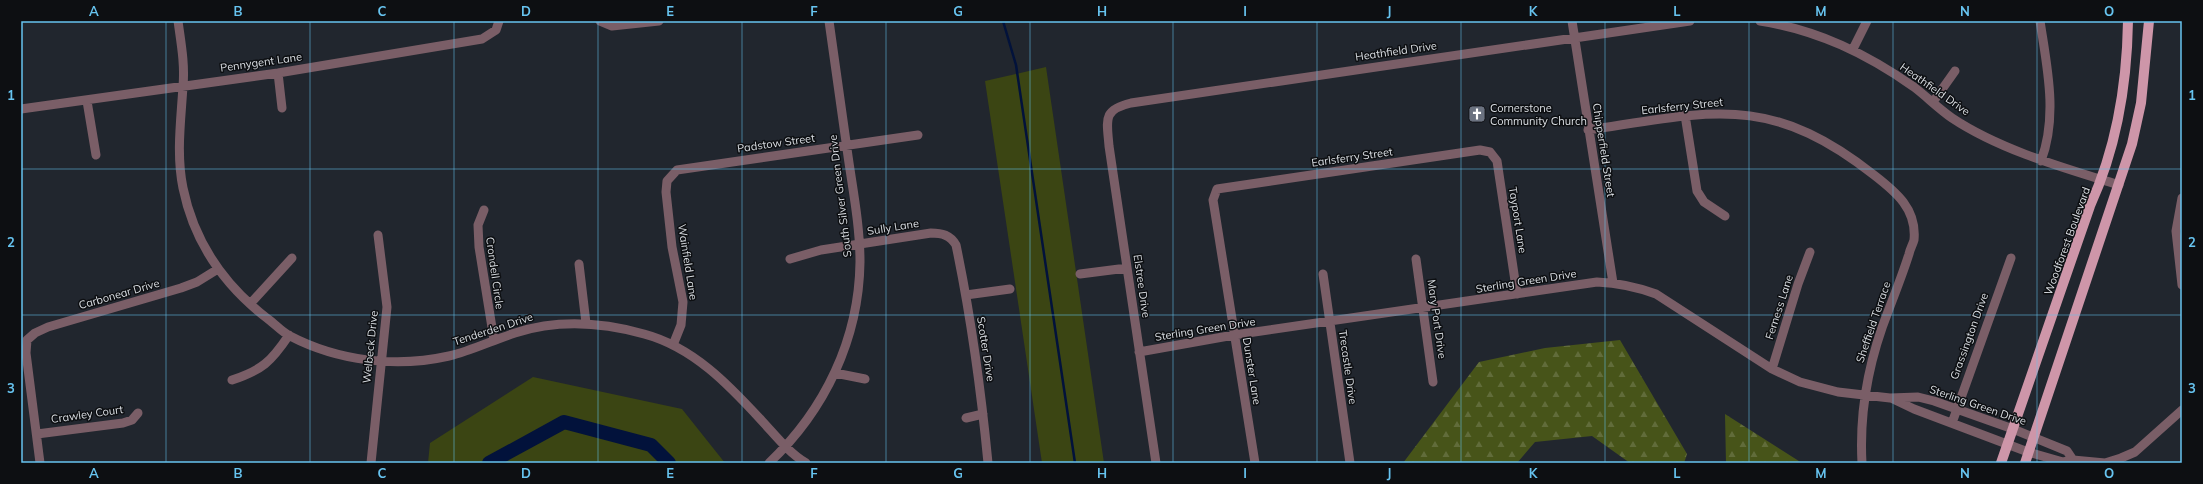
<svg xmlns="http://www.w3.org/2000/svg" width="2203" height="484" font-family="Mulish,sans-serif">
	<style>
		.grass { fill: #3b4513 }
		.forest { fill: url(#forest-firs) }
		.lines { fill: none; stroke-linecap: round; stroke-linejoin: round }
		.stream { stroke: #02123b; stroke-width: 2.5 }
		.river { stroke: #02123b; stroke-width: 14 }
		.minor { stroke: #7a5e67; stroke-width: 9 }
		.major { stroke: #ce96a9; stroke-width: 10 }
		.grid { fill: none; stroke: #67c4f0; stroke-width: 1; stroke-opacity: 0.55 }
		.labels { text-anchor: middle; stroke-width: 3; stroke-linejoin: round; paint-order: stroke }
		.street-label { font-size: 11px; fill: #dbdfe4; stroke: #0d0f12 }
		.poi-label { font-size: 11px; fill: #dbdfe4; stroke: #0d0f12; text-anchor: start }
		.neatline { fill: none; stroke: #67c4f0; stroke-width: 1.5 }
		.grid-label { font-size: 13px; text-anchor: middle; font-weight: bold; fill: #67c4f0 }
	</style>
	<defs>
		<pattern id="forest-firs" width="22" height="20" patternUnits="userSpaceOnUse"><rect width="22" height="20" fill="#475419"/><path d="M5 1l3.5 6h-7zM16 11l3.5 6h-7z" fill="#616c3a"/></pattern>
	</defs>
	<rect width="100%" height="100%" fill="#21262e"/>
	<path class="grass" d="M 1046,67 L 1104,463 L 1042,463 L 985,81 Z
		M 533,377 L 682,409 L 725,463 L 428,463 L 430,443 Z"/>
	<path class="forest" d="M 1620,340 L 1687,454 L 1684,463 L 1630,463 L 1592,436 L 1535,442 L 1517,463 L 1403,463 L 1479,362 L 1545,348 Z
		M 1725,414 L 1802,463 L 1726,463 Z"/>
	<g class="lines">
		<path class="stream" d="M 1003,21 L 1016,65 L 1075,463"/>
		<path class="river" d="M 489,463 L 564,422 L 651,445 L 669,463"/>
		<path class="minor" d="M 178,21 C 181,43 185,64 183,86 C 181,120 176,154 183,188 C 194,242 225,286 268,319 C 275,324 282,332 290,336 C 338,361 396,368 449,356 C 471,351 493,340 515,333 C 558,319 601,322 644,334 C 693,347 729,385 762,421 C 776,436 789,453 806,463
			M 600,21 L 612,26 L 659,21
			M 1572,21 L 1613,283
			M 1760,21 C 1818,30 1867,54 1914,87 C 1927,97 1939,109 1952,118 C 2000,150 2064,168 2119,185
			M 2040,21 C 2047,67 2058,116 2041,161
			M 1853,49 L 1867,21
			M 278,73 L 282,108
			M 87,101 L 96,155
			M 1933,102 L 1955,71
			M 21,109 L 278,73 L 482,39 L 496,30 L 499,21
			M 1685,115 L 1697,191 L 1704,202 L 1725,216
			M 1588,130 C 1710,112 1769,92 1874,175 C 1896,192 1917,209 1914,240 C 1913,244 1910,249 1909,254 C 1903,273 1896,291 1889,309 C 1869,359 1859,409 1862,463
			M 2182,198 L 2176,231 L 2182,285
			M 484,210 L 478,225 L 479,247 L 494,340
			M 790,259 L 821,250 L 931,233 C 942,233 950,235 956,245 C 971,317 981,390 988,463
			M 1416,259 L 1433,382
			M 579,264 L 586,323
			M 1080,274 L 1127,268
			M 1323,274 L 1350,463
			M 966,295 L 1010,289
			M 250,304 L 292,258
			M 673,345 L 681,325 L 683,302 L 672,247 L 666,192 L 667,181 L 677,170 L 918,135
			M 1139,352 L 1234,335 L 1597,282 C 1618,283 1637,287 1656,294 L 1772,369 L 1800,382 L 1838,392 L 1890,398 L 1918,397 L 1934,401 L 2013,429 L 2067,451 L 2073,460
			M 1772,369 L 1798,284 L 1810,252
			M 835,373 L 865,379
			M 232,380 C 262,370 271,362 289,335
			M 1891,398 L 1914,409 L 2028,452 L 2063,462 L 2073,460 L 2105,463 L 2121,458 L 2135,452 L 2182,410
			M 966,418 L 983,414
			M 1952,423 L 2011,258
			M 37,434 L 123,423 L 132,420 L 138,413
			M 40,463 L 26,353 L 27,340 L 35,333 L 48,327 L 181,288 L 197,282 L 218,269
			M 371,463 L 387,307 L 378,235
			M 769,463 C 825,410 859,339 860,262 C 860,226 853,191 848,156 C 842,111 835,66 829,21
			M 1156,463 L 1109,146 C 1107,120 1102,110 1131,103 L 1690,21
			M 1255,463 L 1214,206 L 1213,200 L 1217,189 L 1480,150 L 1490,152 L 1497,161 L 1517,294"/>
		<path class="major" d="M 2001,463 L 2090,206 C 2117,147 2127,85 2128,21
			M 2025,463 L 2132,144 L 2141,103 L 2149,21"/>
	</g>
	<path class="grid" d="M 166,21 L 166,463M 310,21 L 310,463M 454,21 L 454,463M 598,21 L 598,463M 742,21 L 742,463M 886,21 L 886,463M 1030,21 L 1030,463M 1173,21 L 1173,463M 1317,21 L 1317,463M 1461,21 L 1461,463M 1605,21 L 1605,463M 1749,21 L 1749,463M 1893,21 L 1893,463M 2037,21 L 2037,463M 21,169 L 2182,169M 21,315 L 2182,315"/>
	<defs>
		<g id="church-square" transform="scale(0.9)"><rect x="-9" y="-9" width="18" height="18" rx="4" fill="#6b7280" stroke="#0d0f12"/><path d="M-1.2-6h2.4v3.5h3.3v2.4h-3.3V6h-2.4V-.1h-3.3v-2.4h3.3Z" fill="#fff"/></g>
	</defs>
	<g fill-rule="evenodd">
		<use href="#church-square" x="1477" y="114"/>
	</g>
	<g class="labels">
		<g class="street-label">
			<text transform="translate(1396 51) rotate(-8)" y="4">Heathfield Drive</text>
			<text transform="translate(261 62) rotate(-8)" y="4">Pennygent Lane</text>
			<text transform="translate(1935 89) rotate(35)" y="4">Heathfield Drive</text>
			<text transform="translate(1682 106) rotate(-6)" y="4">Earlsferry Street</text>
			<text transform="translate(776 143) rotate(-8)" y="4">Padstow Street</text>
			<text transform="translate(1604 150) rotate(81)" y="4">Chipperfield Street</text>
			<text transform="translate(1352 157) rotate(-8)" y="4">Earlsferry Street</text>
			<text transform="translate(840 196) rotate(-97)" y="4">South Silver Green Drive</text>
			<text transform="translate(1518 220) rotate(81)" y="4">Tayport Lane</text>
			<text transform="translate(893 227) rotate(-9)" y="4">Sully Lane</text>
			<text transform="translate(2067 241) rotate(-70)" y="4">Woodforest Boulevard</text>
			<text transform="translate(688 262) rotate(81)" y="4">Wainfield Lane</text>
			<text transform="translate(495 273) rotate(82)" y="4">Crondell Circle</text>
			<text transform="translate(1526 281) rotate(-9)" y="4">Sterling Green Drive</text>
			<text transform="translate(1142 286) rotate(82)" y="4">Elstree Drive</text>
			<text transform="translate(119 294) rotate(-16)" y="4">Carbonear Drive</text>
			<text transform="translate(1779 307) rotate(-72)" y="4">Ferness Lane</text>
			<text transform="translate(1437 319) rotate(82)" y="4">Mary Port Drive</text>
			<text transform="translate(1873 322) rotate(-71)" y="4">Sheffield Terrace</text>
			<text transform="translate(493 329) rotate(-18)" y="4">Tenderden Drive</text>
			<text transform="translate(1205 329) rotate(-9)" y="4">Sterling Green Drive</text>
			<text transform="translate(1969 336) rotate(-70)" y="4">Grassington Drive</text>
			<text transform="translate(370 347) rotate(-84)" y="4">Welbeck Drive</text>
			<text transform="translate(986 349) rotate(81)" y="4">Scotter Drive</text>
			<text transform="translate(1348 367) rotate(82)" y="4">Trecastle Drive</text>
			<text transform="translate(1252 371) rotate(81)" y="4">Dunster Lane</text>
			<text transform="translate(1978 405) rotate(19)" y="4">Sterling Green Drive</text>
			<text transform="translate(87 414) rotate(-8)" y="4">Crawley Court</text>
		</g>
		<g class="poi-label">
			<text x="1490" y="112">Cornerstone<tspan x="1490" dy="13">Community Church</tspan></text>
		</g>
	</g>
	<rect width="2203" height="484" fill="none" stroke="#0d0f12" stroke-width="44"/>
	<rect x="22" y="22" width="2159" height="440" class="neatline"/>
	<g class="grid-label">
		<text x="94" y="16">A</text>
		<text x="238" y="16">B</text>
		<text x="382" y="16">C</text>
		<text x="526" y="16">D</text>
		<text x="670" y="16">E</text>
		<text x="814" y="16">F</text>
		<text x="958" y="16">G</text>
		<text x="1102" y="16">H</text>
		<text x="1245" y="16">I</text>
		<text x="1389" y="16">J</text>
		<text x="1533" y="16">K</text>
		<text x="1677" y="16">L</text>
		<text x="1821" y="16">M</text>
		<text x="1965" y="16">N</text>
		<text x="2109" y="16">O</text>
		<text x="11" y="100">1</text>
		<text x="2192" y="100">1</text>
		<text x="11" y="247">2</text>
		<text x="2192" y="247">2</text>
		<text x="11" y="393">3</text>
		<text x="2192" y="393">3</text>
		<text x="94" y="478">A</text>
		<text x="238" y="478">B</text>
		<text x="382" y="478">C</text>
		<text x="526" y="478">D</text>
		<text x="670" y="478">E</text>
		<text x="814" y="478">F</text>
		<text x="958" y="478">G</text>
		<text x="1102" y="478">H</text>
		<text x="1245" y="478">I</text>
		<text x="1389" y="478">J</text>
		<text x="1533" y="478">K</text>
		<text x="1677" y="478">L</text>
		<text x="1821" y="478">M</text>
		<text x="1965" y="478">N</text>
		<text x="2109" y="478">O</text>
	</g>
</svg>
